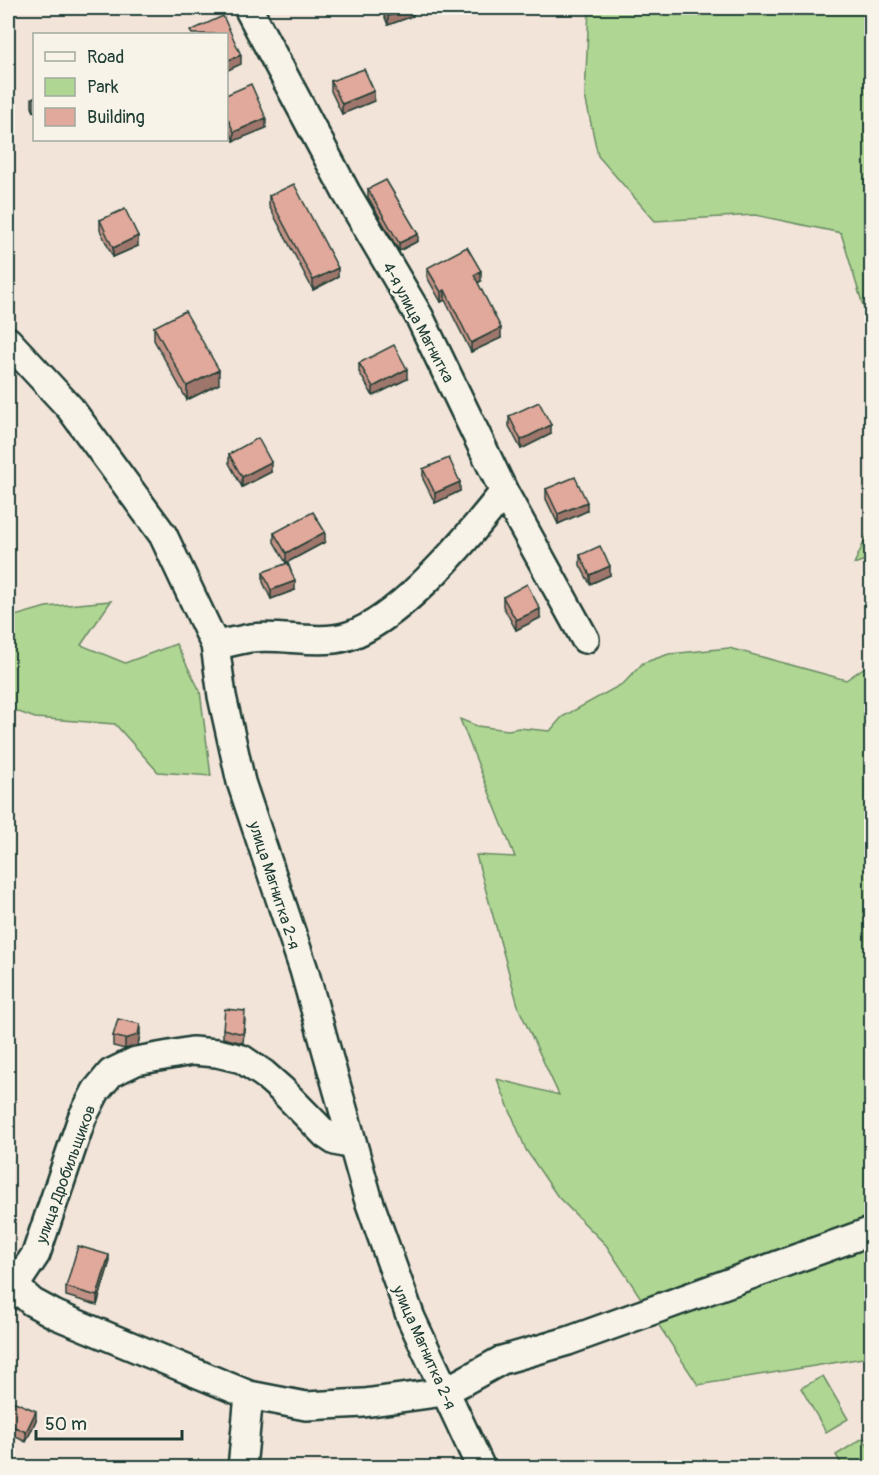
<svg xmlns="http://www.w3.org/2000/svg" width="879" height="1475" font-family="Pangolin,sans-serif">
	<style>
		.green { fill: #afd692; stroke: #678a63; stroke-width: 1.5 }
		.lines { fill: none; stroke-linecap: round; stroke-linejoin: round }
		.minor-casing { stroke: #1f3d34; stroke-width: 32 }
		.minor { stroke: #f7f3e8; stroke-width: 27 }
		.wall { fill: #c29185; stroke: #1f3d34; stroke-width: 1.5 }
		.shaded-wall { fill: #9e766c; stroke: #1f3d34; stroke-width: 1.5 }
		.building { fill: #e1a99b; stroke: #1f3d34; stroke-width: 1.5 }
		.labels { text-anchor: middle; stroke-width: 5; stroke-linejoin: round; paint-order: stroke }
		.street-label { font-size: 16px; fill: #1f3d34; stroke: #f7f3e8 }
	</style>
	<rect width="100%" height="100%" fill="#f3e4d9"/>
	<filter id="ink" filterUnits="userSpaceOnUse"><feTurbulence type="fractalNoise" baseFrequency=".0167" numOctaves="2"/><feDisplacementMap in="SourceGraphic" scale="12" xChannelSelector="R" yChannelSelector="G"/><feConvolveMatrix kernelMatrix="1 2 1 2 8 2 1 2 1" color-interpolation-filters="sRGB"/></filter>
	<g filter="url(#ink)">
		<path class="green" d="M 589,8 L 871,8 L 871,332 L 841,233 L 755,215 L 655,221 L 598,156 L 585,96 Z
			M 871,527 L 871,558 L 854,564 Z
			M 111,601 L 81,645 L 125,663 L 176,644 L 200,691 L 211,776 L 158,772 L 115,724 L 35,718 L 8,708 L 8,618 L 46,607 Z
			M 729,648 L 846,680 L 871,663 L 871,1354 L 863,1358 L 698,1385 L 606,1245 L 558,1197 L 526,1150 L 497,1079 L 559,1095 L 519,1009 L 476,855 L 515,857 L 460,719 L 477,726 L 508,730 L 519,728 L 550,731 L 562,717 L 624,683 L 643,663 L 669,654 Z
			M 823,1376 L 848,1419 L 826,1432 L 801,1388 Z
			M 863,1438 L 871,1451 L 871,1467 L 843,1467 L 836,1455 Z"/>
		<g class="lines">
			<g class="minor-casing">
				<path id="minor" d="M 248,8 L 346,192 L 419,316 L 504,492 L 585,639
					M 8,341 L 70,408 L 163,535 L 215,645 L 222,696 L 241,782 L 304,970 L 368,1198 L 411,1318 L 481,1468
					M 215,645 C 227,643 239,640 251,638 C 278,635 307,642 334,639 C 390,634 470,535 504,492
					M 8,1280 L 32,1302 L 56,1315 L 249,1395 L 306,1406 L 364,1403 L 444,1392 L 502,1360 L 568,1341 L 872,1231
					M 8,1296 L 36,1254 L 82,1118 L 96,1091 L 111,1073 L 136,1061 L 192,1051 L 217,1053 L 242,1059 L 264,1074 L 281,1089 L 326,1135 L 335,1141 L 352,1145
					M 242,1468 L 249,1395"/>
			</g>
			<use href="#minor" class="minor"/>
		</g>
		<path class="wall" d="M 381,8 L 413,8 L 413,16 L 388,25 Z
			M 331,81 L 374,101 L 342,114 L 331,91 Z
			M 226,95 L 266,128 L 234,141 L 226,124 Z
			M 34,97 L 34,112 L 32,107 L 32,98 Z
			M 368,189 L 418,241 L 399,251 L 368,197 Z
			M 269,196 L 338,277 L 313,290 L 269,206 Z
			M 100,220 L 138,246 L 113,257 L 100,230 Z
			M 427,268 L 481,281 L 477,283 L 501,338 L 471,352 L 445,300 L 441,302 L 427,277 Z
			M 154,327 L 219,384 L 187,400 L 154,340 Z
			M 359,363 L 407,379 L 373,396 L 359,372 Z
			M 509,416 L 551,434 L 521,449 L 509,426 Z
			M 229,454 L 271,472 L 242,487 L 229,463 Z
			M 423,469 L 460,491 L 435,503 L 423,479 Z
			M 546,489 L 587,511 L 558,524 L 546,499 Z
			M 274,533 L 325,542 L 286,563 L 274,542 Z
			M 580,555 L 610,575 L 590,584 L 580,565 Z
			M 263,572 L 295,590 L 271,599 L 263,582 Z
			M 503,597 L 540,618 L 516,630 L 503,606 Z
			M 245,1020 L 243,1043 L 223,1038 L 223,1029 Z
			M 140,1034 L 138,1045 L 125,1049 L 113,1046 L 113,1036 Z
			M 109,1264 L 97,1305 L 66,1296 L 66,1287 Z
			M 8,1399 L 36,1420 L 26,1442 L 8,1433 Z"/>
		<path class="shaded-wall" d="M 412,8 L 413,8 L 413,16 L 388,25 L 388,16 Z
			M 241,55 L 241,64 L 226,71 L 226,61 Z
			M 374,91 L 374,101 L 342,114 L 342,104 Z
			M 266,118 L 266,128 L 234,141 L 234,132 Z
			M 418,234 L 418,241 L 399,251 L 399,243 Z
			M 138,236 L 138,246 L 113,257 L 113,248 Z
			M 338,268 L 338,277 L 313,290 L 313,280 Z
			M 481,271 L 481,281 L 474,285 L 474,275 Z
			M 445,290 L 445,300 L 441,302 L 441,292 Z
			M 501,328 L 501,338 L 471,352 L 471,343 Z
			M 407,369 L 407,379 L 373,396 L 373,387 Z
			M 219,370 L 219,384 L 187,400 L 187,386 Z
			M 551,425 L 551,434 L 521,449 L 521,440 Z
			M 271,462 L 271,472 L 242,487 L 242,477 Z
			M 460,482 L 460,491 L 435,503 L 435,493 Z
			M 587,502 L 587,511 L 558,524 L 558,514 Z
			M 325,532 L 325,542 L 286,563 L 286,553 Z
			M 610,566 L 610,575 L 590,584 L 590,575 Z
			M 295,581 L 295,590 L 271,599 L 271,590 Z
			M 540,609 L 540,618 L 516,630 L 516,620 Z
			M 140,1024 L 140,1034 L 138,1045 L 125,1049 L 125,1039 Z
			M 109,1255 L 109,1264 L 97,1305 L 97,1296 Z
			M 36,1411 L 36,1420 L 26,1442 L 26,1432 Z"/>
		<path class="building" d="M 385,8 L 412,8 L 388,16 Z
			M 223,16 L 241,55 L 226,61 L 226,34 L 192,34 L 190,31 Z
			M 364,69 L 374,91 L 342,104 L 331,81 Z
			M 251,84 L 266,118 L 234,132 L 226,115 L 226,95 Z
			M 386,180 L 418,234 L 399,243 L 368,189 Z
			M 294,184 L 338,268 L 313,280 L 269,196 Z
			M 125,209 L 138,236 L 113,248 L 100,220 Z
			M 467,247 L 481,271 L 474,275 L 501,328 L 471,343 L 445,290 L 441,292 L 427,268 Z
			M 185,311 L 219,370 L 187,386 L 154,327 Z
			M 394,345 L 407,369 L 373,387 L 359,363 Z
			M 539,402 L 551,425 L 521,440 L 509,416 Z
			M 258,438 L 271,462 L 242,477 L 229,454 Z
			M 449,458 L 460,482 L 435,493 L 423,469 Z
			M 575,477 L 587,502 L 558,514 L 546,489 Z
			M 313,512 L 325,532 L 286,553 L 274,533 Z
			M 600,546 L 610,566 L 590,575 L 580,555 Z
			M 288,563 L 295,581 L 271,590 L 263,572 Z
			M 527,584 L 540,609 L 516,620 L 503,597 Z
			M 225,1009 L 245,1011 L 243,1034 L 223,1029 Z
			M 118,1019 L 140,1024 L 138,1035 L 125,1039 L 113,1036 Z
			M 78,1246 L 109,1255 L 97,1296 L 66,1287 Z
			M 8,1399 L 36,1411 L 26,1432 L 8,1424 Z"/>
	</g>
	<g class="labels">
		<g class="street-label">
			<text transform="translate(419 322) rotate(62)" y="6">4-я улица Магнитка</text>
			<text transform="translate(275 885) rotate(72)" y="6">улица Магнитка 2-я</text>
			<text transform="translate(65 1174) rotate(-70)" y="6">улица Дробильщиков</text>
			<text transform="translate(425 1347) rotate(66)" y="6">улица Магнитка 2-я</text>
		</g>
	</g>
	<rect width="879" height="1475" fill="none" stroke="#f7f3e8" stroke-width="30"/>
	<rect x="15" y="15" width="849" height="1445" fill="none" stroke="#1f3d34" stroke-width="2" filter="url(#ink)"/>
	<rect x="33" y="33" width="195" height="108" fill="#f7f3e8" stroke="#a1aaa0" stroke-width="1.5"/>
	<rect x="45" y="52" width="30" height="9" fill="#f7f3e8" stroke="#a1aaa0" stroke-width="1.5"/>
	<text x="87" y="63" font-size="18" fill="#1f3d34">Road</text>
	<rect x="45" y="78" width="30" height="18" fill="#afd692" stroke="#a1aaa0" stroke-width="1.5"/>
	<text x="87" y="93" font-size="18" fill="#1f3d34">Park</text>
	<rect x="45" y="108" width="30" height="18" fill="#e1a99b" stroke="#a1aaa0" stroke-width="1.5"/>
	<text x="87" y="123" font-size="18" fill="#1f3d34">Building</text>
	<path d="M36 1430v9h146v-9" fill="none" stroke="#1f3d34" stroke-width="3"/>
	<text x="45" y="1430" font-size="18" fill="#1f3d34" stroke="#f7f3e8" stroke-width="4.5" paint-order="stroke">50 m</text>
</svg>
